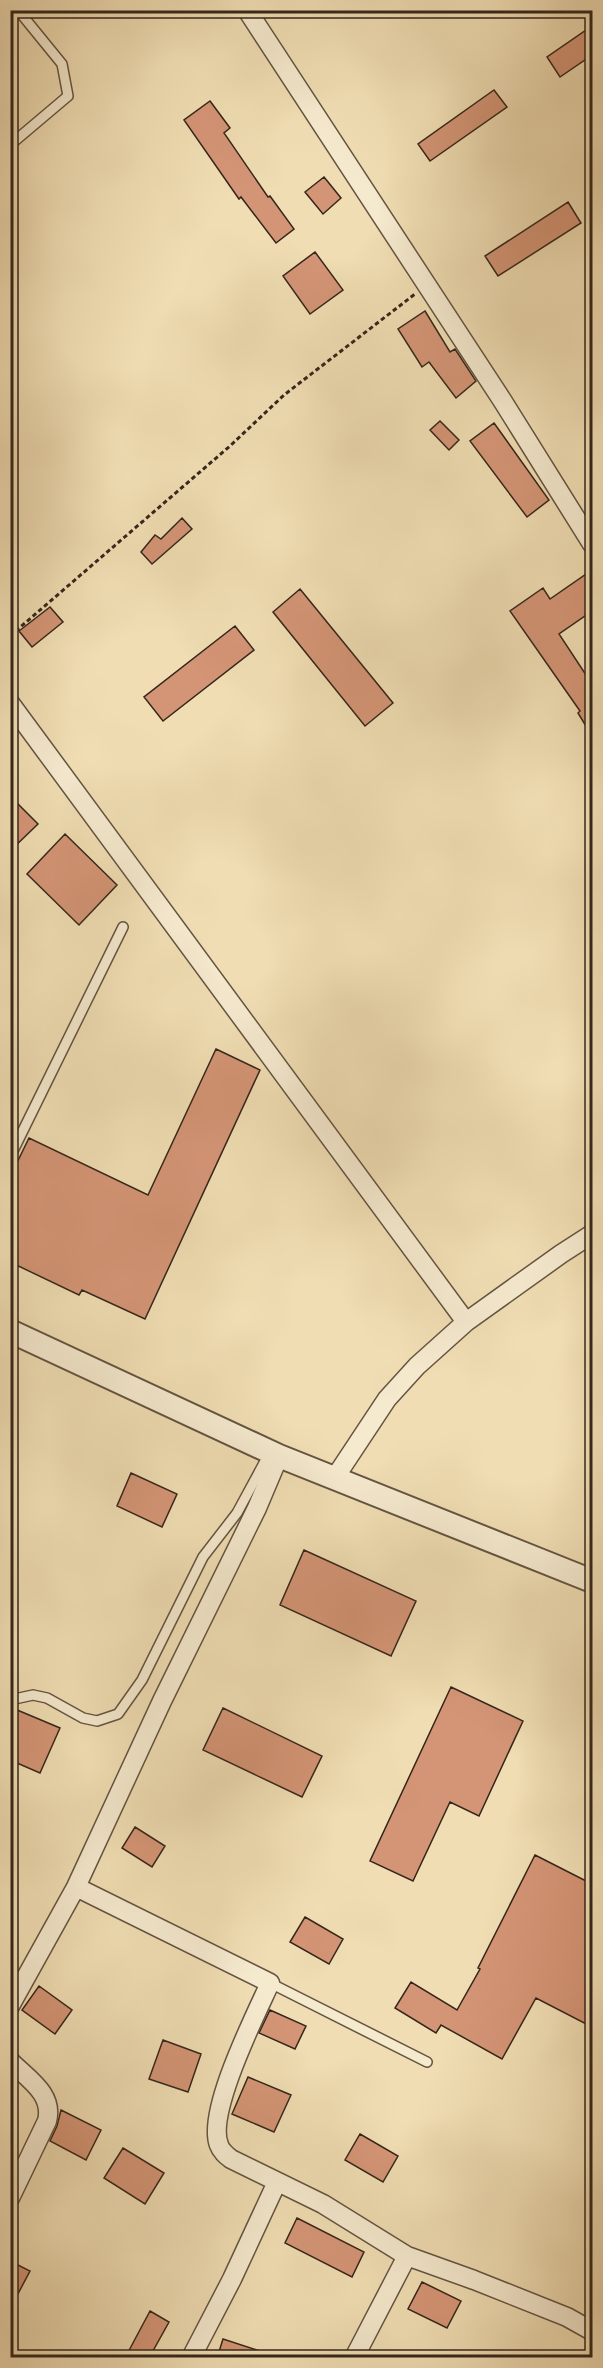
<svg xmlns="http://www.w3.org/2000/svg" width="603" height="2368" font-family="Vollkorn,serif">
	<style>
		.building { fill: #d49576; stroke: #35261b; stroke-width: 1.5 }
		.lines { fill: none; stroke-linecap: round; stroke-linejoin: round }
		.service-casing { stroke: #645441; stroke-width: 12 }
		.minor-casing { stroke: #645441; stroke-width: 21 }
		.tertiary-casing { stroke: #645441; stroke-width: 26 }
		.path { stroke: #35261b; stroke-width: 3; stroke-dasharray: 4.5 3; stroke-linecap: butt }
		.service { stroke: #f5e9ce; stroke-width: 9 }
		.minor { stroke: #f5e9ce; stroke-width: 18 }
		.tertiary { stroke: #f5e9ce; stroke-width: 22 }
	</style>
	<rect width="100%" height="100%" fill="#f0ddb3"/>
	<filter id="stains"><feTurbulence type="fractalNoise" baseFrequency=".00333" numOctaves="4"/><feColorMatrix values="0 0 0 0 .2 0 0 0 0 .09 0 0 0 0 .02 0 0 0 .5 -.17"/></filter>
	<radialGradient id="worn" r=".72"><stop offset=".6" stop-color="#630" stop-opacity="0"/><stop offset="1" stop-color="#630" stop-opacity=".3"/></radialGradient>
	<path class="building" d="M 592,26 L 592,55 L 560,77 L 547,57 Z
		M 494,90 L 507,107 L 430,161 L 418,144 Z
		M 210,101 L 230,128 L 224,133 L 268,197 L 270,196 L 294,229 L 276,243 L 241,197 L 239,199 L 184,120 Z
		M 324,177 L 341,198 L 323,214 L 305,192 Z
		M 568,202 L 581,223 L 498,276 L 485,256 Z
		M 315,252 L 343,290 L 310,314 L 283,276 Z
		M 425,311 L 450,352 L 455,349 L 476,381 L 456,398 L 429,362 L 422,367 L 398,329 Z
		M 440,421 L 459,440 L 449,450 L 430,430 Z
		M 494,423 L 549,500 L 527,517 L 470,441 Z
		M 182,518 L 192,529 L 152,564 L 141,552 L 155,535 L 161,539 Z
		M 592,570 L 592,611 L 559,634 L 592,684 L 592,736 L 578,713 L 580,711 L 510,611 L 543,588 L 550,599 Z
		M 300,589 L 393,703 L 365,726 L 273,612 Z
		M 50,607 L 63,622 L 32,647 L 19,631 Z
		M 235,626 L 254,650 L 163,721 L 144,697 Z
		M 10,796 L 38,824 L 10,851 Z
		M 65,834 L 117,885 L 79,925 L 27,874 Z
		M 216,1049 L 260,1070 L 145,1319 L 82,1290 L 79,1295 L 10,1262 L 10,1177 L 29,1138 L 148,1195 Z
		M 131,1473 L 177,1494 L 162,1527 L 117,1506 Z
		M 304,1550 L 416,1601 L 391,1656 L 280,1605 Z
		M 451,1687 L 523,1721 L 479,1816 L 450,1802 L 413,1881 L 370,1861 Z
		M 10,1707 L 60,1728 L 40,1773 L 10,1760 Z
		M 223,1708 L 322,1756 L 302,1797 L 203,1750 Z
		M 135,1827 L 165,1846 L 152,1867 L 122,1848 Z
		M 535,1855 L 592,1884 L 592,2027 L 536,1998 L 502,2059 L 441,2025 L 436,2033 L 395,2008 L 411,1982 L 457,2010 L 480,1969 L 478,1968 Z
		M 305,1917 L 343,1939 L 329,1964 L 290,1942 Z
		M 39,1986 L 72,2010 L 55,2034 L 22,2010 Z
		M 270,2010 L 306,2026 L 295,2049 L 259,2033 Z
		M 163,2040 L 201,2054 L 188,2092 L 149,2079 Z
		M 248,2077 L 291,2095 L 274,2132 L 232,2114 Z
		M 61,2110 L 101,2130 L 86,2160 L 50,2141 L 57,2126 Z
		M 360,2134 L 398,2156 L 383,2182 L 345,2160 Z
		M 123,2148 L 164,2173 L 145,2204 L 104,2178 Z
		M 297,2218 L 364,2252 L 352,2277 L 285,2243 Z
		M 10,2261 L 30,2271 L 10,2309 Z
		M 422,2282 L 461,2301 L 447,2328 L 408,2309 Z
		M 150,2311 L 169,2322 L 149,2358 L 125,2358 Z
		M 223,2339 L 272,2355 L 272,2358 L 217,2358 Z"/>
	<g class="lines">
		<g class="service-casing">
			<path id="service" d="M 10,145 L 68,96 L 62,64 L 18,10
				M 10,1157 L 123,927
				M 10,1700 L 33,1695 L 47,1698 L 83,1718 L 97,1721 L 118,1714 L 142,1680 L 203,1557 L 237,1513 L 270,1452
				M 270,1983 L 427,2062"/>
		</g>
		<g class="minor-casing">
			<path id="minor" d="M 247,10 L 502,400 L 592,544
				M 10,703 L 466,1322 L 561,1254 L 592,1234
				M 334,1479 L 387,1399 L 417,1366 L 466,1322
				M 76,1887 L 270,1983 C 255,2016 206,2113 219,2145 C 221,2151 226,2155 231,2159 L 323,2204 L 407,2256 L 474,2280 L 567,2317 L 592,2331
				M 10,2006 L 76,1887 L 162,1701 L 257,1508 L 279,1456
				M 10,2061 C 28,2079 54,2094 47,2121 L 10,2198
				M 191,2358 L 232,2279 L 277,2182
				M 354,2358 L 407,2256"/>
		</g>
		<g class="tertiary-casing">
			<path id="tertiary" d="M 10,1331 L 279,1456 L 592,1581"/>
		</g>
		<path class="path" d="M 10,636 L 230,446 L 284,395 L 415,294"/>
		<use href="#service" class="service"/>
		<use href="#minor" class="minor"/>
		<use href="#tertiary" class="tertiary"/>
	</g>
	<rect width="603" height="2368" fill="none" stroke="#f0ddb3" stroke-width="36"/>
	<rect x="12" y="12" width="579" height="2344" fill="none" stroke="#35261b" stroke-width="3"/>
	<rect x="18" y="18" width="567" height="2332" fill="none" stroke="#35261b" stroke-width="1.5"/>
	<rect width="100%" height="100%" filter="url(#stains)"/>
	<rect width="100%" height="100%" fill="url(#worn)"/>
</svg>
